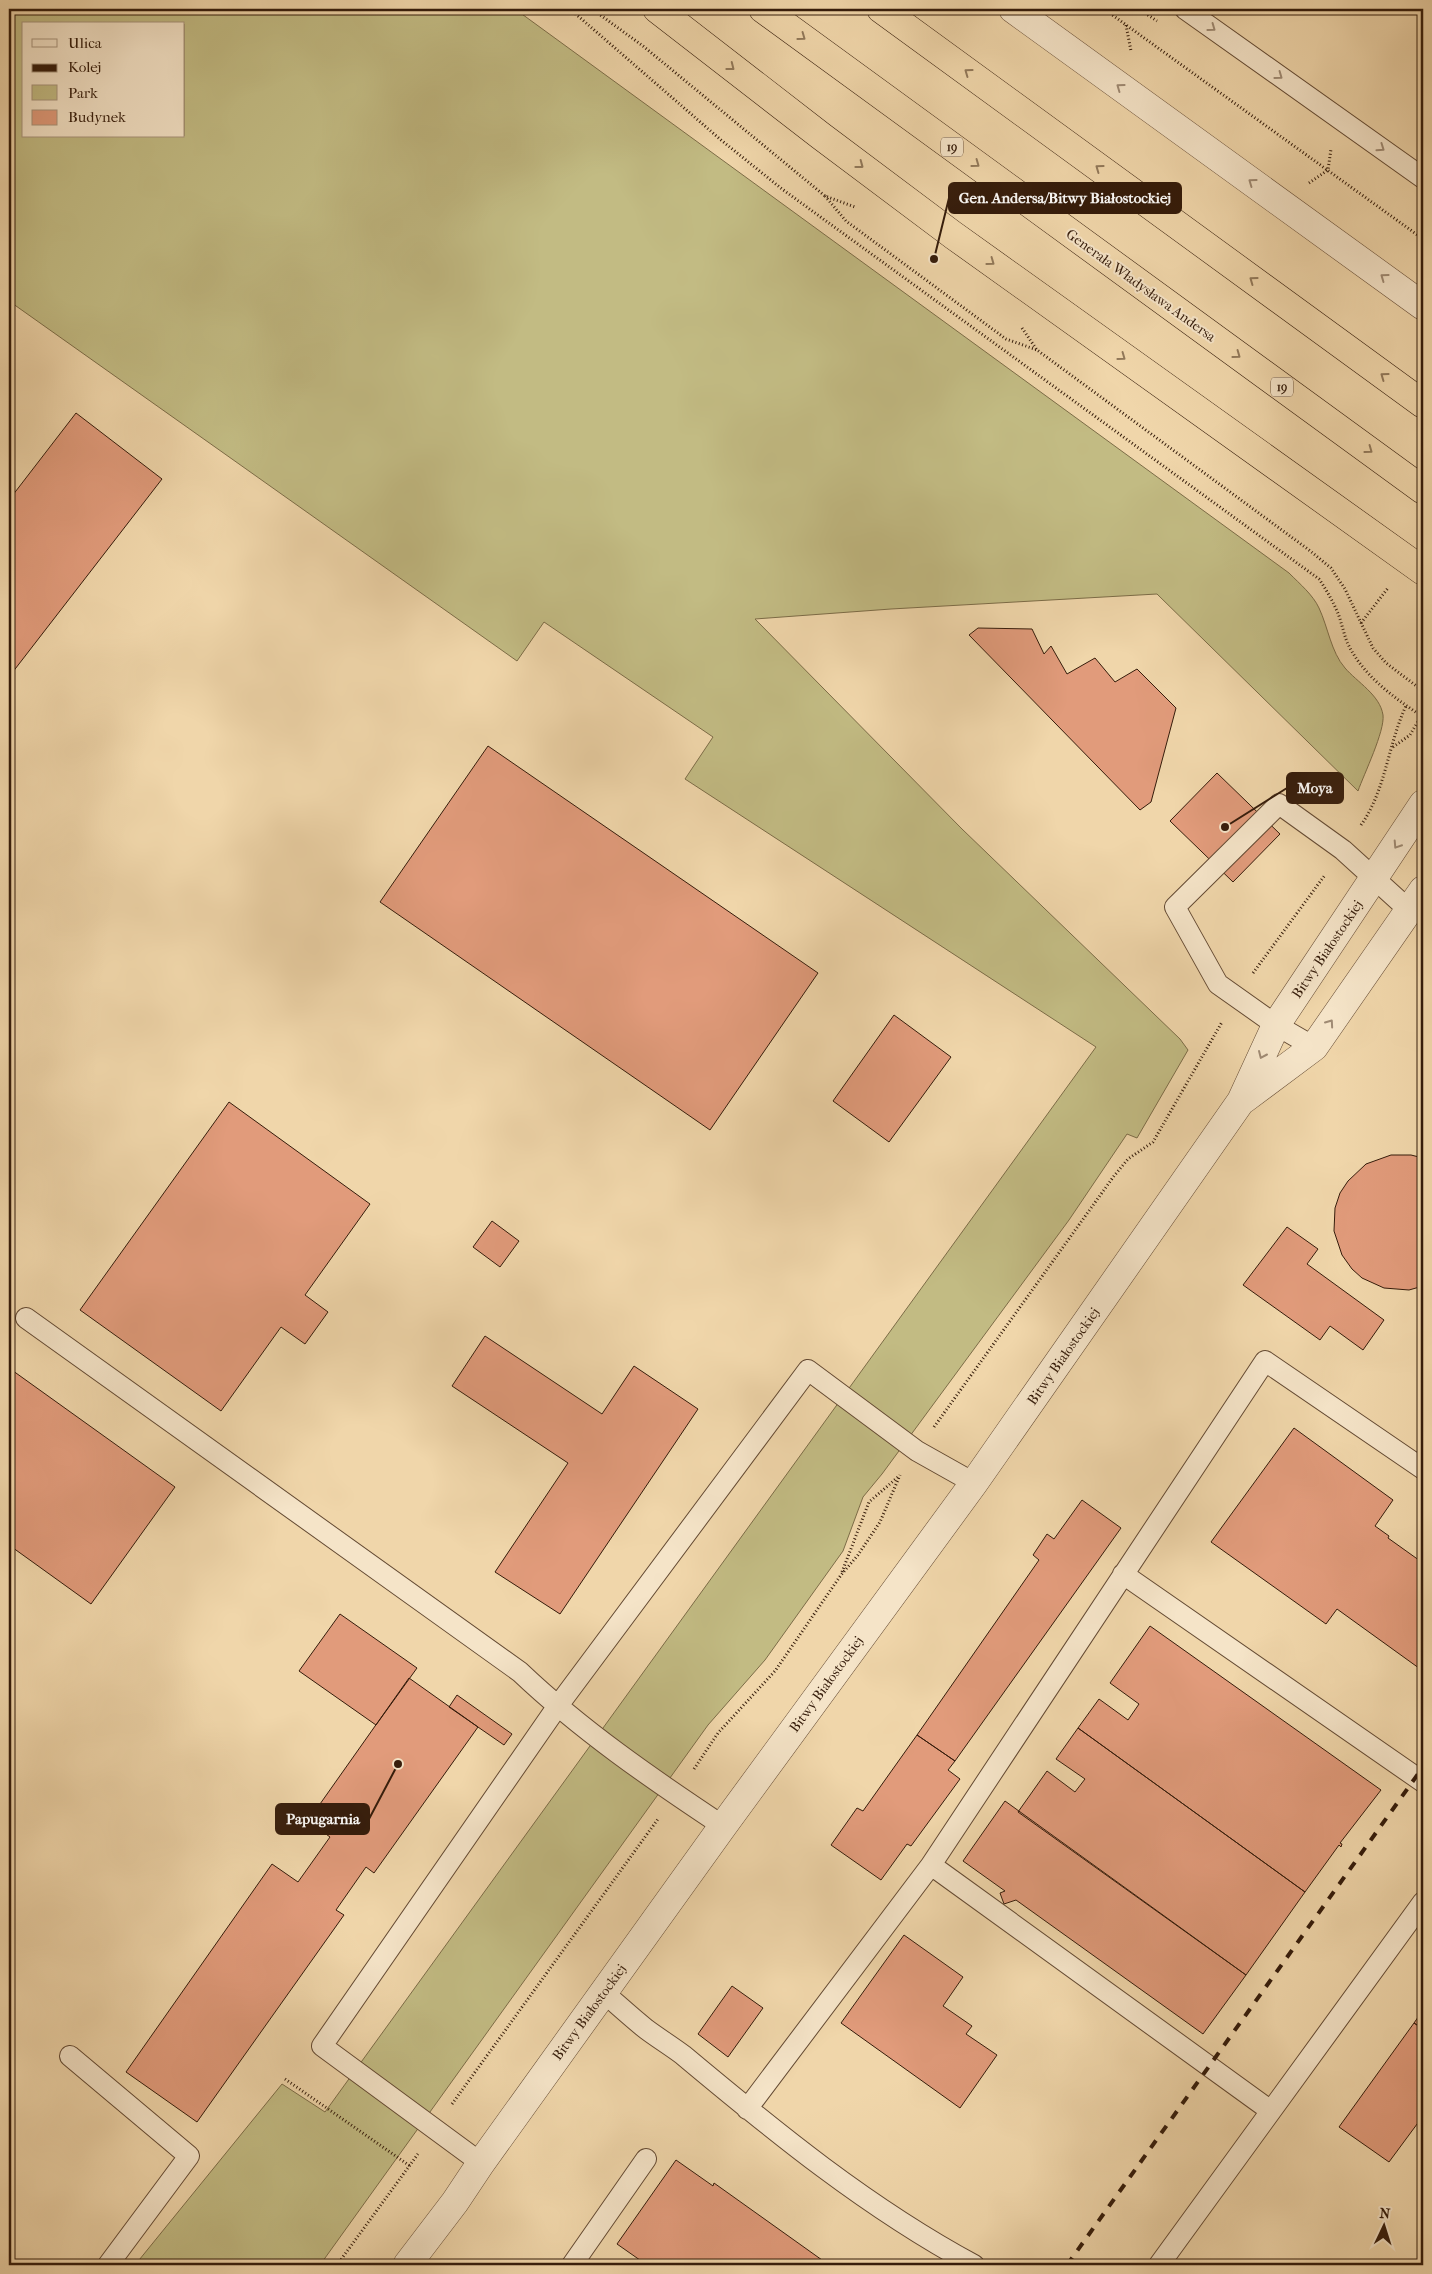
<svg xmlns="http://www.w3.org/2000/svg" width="1432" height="2274" font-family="'IM FELL French Canon',serif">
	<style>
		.green { fill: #c2bb83; stroke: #7c6c47; fill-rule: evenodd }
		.building { fill: #e19b7b; stroke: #351c0b }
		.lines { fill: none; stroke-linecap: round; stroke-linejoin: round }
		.service-casing { stroke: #644a33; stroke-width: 22 }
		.tertiary-casing { stroke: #644a33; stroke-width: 29 }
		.trunk-casing { stroke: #351c0b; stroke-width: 29 }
		.path { stroke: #351c0b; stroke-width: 3; stroke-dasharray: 1 2.5; stroke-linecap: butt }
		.service { stroke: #f5e4c8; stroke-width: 20 }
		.tertiary { stroke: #f5e4c8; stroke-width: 28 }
		.trunk { stroke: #f0d6aa; stroke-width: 28 }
		.rail { stroke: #351c0b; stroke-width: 4; stroke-dasharray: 9 9; stroke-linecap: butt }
		.oneway { stroke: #9f8a73 }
		.oneway2 { stroke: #92795a }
		.labels { text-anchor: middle; stroke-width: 4; stroke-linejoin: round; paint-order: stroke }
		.shield { fill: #f5e4c8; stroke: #6f5844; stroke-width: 1 }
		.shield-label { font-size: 12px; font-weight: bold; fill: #351c0b }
		.street-label { font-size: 14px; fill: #351c0b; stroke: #f5e4c8 }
		.leader { fill: none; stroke: #351c0b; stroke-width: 2 }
		.callout-dot { fill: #351c0b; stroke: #f5e4c8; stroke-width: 2 }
		.callout { fill: #351c0b; stroke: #351c0b; stroke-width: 2 }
		.callout-label { font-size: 15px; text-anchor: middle; font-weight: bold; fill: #fff }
	</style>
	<rect width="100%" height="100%" fill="#f0d6aa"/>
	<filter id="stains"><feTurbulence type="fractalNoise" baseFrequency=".004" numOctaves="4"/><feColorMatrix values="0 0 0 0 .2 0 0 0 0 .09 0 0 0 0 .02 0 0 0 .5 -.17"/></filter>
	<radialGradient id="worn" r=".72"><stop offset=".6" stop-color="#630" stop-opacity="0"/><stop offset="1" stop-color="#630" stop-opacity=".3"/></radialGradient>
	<path class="green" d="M 9,9 L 515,9 L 1289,573 C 1300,584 1313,595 1319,608 C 1328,627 1331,652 1345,668 C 1357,682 1380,695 1383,715 C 1385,731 1364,774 1358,791 L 1157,594 L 891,609 L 755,619 L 962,829 L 1180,1039 L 1188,1050 L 1137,1138 L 1127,1134 L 1069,1220 L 882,1474 L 863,1497 L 843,1551 L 765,1660 L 708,1725 L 320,2265 L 135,2265 L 282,2084 L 325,2112 L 1096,1047 L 685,779 L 713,737 L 544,622 L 517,661 L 9,301 ZM 24,24 L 184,24 L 184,136 L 24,136 Z"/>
	<path class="building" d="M 76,413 L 162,479 L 12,673 L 9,671 L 9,500 Z
		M 978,628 L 1032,629 L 1044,654 L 1051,646 L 1067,674 L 1095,658 L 1115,682 L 1137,669 L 1176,708 L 1151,802 L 1140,810 L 969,635 Z
		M 488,746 L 818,973 L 710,1130 L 380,902 Z
		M 1217,773 L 1280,834 L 1233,882 L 1170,821 Z
		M 894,1015 L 951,1057 L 889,1142 L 833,1101 Z
		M 1423,1085 L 1423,1136 L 1418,1110 Z
		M 229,1102 L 370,1204 L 305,1295 L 328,1312 L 305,1344 L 281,1327 L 221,1411 L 80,1310 Z
		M 1391,1155 L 1411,1155 L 1423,1158 L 1423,1286 L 1409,1290 L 1384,1288 L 1362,1278 L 1352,1269 L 1342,1255 L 1334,1231 L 1335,1208 L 1340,1193 L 1348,1181 L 1366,1164 Z
		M 492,1221 L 519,1241 L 500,1267 L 473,1247 Z
		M 1287,1227 L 1318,1249 L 1307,1264 L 1384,1320 L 1363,1350 L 1330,1326 L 1320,1340 L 1243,1285 Z
		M 485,1336 L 602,1414 L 634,1366 L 698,1409 L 560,1614 L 495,1572 L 568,1463 L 452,1386 Z
		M 9,1368 L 175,1487 L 91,1604 L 9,1545 Z
		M 1294,1428 L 1393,1500 L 1375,1526 L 1389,1536 L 1388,1538 L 1423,1563 L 1423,1671 L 1337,1609 L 1326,1624 L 1211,1542 Z
		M 1082,1500 L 1121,1528 L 955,1761 L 917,1735 L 1039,1560 L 1033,1555 L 1047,1534 L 1054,1539 Z
		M 340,1614 L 417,1668 L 376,1725 L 299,1671 Z
		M 1150,1626 L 1381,1790 L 1340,1843 L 1342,1844 L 1341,1847 L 1339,1845 L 1305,1892 L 1078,1728 L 1099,1699 L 1128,1720 L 1139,1704 L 1110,1683 Z
		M 409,1678 L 478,1727 L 374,1873 L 366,1867 L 336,1910 L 344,1915 L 197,2122 L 126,2072 L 272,1864 L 298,1882 L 330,1837 L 308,1821 Z
		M 457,1695 L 512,1734 L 504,1745 L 449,1707 Z
		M 1078,1728 L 1305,1892 L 1246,1975 L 1018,1812 L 1047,1771 L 1075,1792 L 1085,1779 L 1056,1759 Z
		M 917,1735 L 955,1761 L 948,1770 L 960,1779 L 911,1846 L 907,1844 L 881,1880 L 831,1845 L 857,1808 L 863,1811 Z
		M 1005,1801 L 1246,1975 L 1203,2034 L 1016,1900 L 1004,1904 L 1000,1893 L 1005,1891 L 963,1861 Z
		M 904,1935 L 963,1977 L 943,2006 L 972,2026 L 966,2034 L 997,2055 L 960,2108 L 841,2023 Z
		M 732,1986 L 763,2008 L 728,2057 L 698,2034 Z
		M 1423,2010 L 1423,2029 L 1414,2023 Z
		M 1414,2023 L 1423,2029 L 1423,2116 L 1389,2162 L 1339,2127 Z
		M 676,2160 L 713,2186 L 714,2183 L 829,2265 L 647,2265 L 617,2244 Z"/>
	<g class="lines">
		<g class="service-casing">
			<path id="service" d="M 1185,9 L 1423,178
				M 1314,1047 L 1276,1025 L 1218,984 L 1175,907 L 1279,804 L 1343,850 L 1409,910
				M 26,1318 L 520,1672 C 581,1730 652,1779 723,1826
				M 1123,1574 L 1423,1782
				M 931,1865 L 1265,1361 L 1423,1469
				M 603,1992 C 617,2004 631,2017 646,2029 C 658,2038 671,2046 683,2055 C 775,2132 868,2208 974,2265
				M 70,2056 L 189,2156 L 108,2265
				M 747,2109 L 931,1865 L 1271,2111
				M 481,2163 L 322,2046 L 557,1707 L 808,1370 L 917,1451 L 974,1483
				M 572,2265 L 646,2159
				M 1159,2265 L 1423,1902"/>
		</g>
		<g class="tertiary-casing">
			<path id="tertiary" d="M 1013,9 L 1423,306
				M 1243,1100 L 1314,1047 L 1423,890
				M 407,2265 L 455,2202 L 481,2163 L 723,1826 L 974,1483 L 1241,1101 L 1276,1025 L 1423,804"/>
		</g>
		<g class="trunk-casing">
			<path id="trunk" d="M 657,9 L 821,136 L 953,235 L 1423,571
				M 763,9 L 1423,490
				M 881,9 L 1423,404"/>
		</g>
		<path class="path" d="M 570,9 L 721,140 L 782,189 L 1319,579 C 1327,591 1334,603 1339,616 C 1342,625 1344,634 1347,642 C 1362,675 1393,697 1423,717
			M 592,9 L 643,46 L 825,196 L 855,207
			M 1104,9 L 1423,239
			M 1139,9 L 1157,21
			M 1126,25 L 1131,51
			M 1309,183 L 1328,170 L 1331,149
			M 825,196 L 846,221 L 1006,339 L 1037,350
			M 1022,328 L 1037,350 L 1309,550 L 1331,568 L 1345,589 L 1373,648 L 1386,663 L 1423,691
			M 1361,623 L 1388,588
			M 1393,747 L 1410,735 L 1423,713
			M 1361,825 C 1386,790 1388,744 1406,706
			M 1253,973 L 1325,875
			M 934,1427 L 1114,1176 L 1128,1159 L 1153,1142 L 1222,1022
			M 842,1572 L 869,1502 L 898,1477
			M 694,1769 L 718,1733 L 775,1671 L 841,1575 L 858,1555 L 880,1522 L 900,1475
			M 285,2079 L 410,2166
			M 452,2104 L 658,1819
			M 337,2265 L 418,2154"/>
		<use href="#service" class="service"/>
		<use href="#tertiary" class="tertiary"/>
		<use href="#trunk" class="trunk"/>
		<path class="rail" d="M 1067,2265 L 1423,1767"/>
	</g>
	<defs><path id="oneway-chevron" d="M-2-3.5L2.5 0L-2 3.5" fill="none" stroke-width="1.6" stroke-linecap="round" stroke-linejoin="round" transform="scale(1.25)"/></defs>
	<g class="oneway">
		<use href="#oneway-chevron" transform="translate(1212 28) rotate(36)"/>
		<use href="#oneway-chevron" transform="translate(1279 76) rotate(36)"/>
		<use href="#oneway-chevron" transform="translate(1120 87) rotate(-144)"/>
		<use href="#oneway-chevron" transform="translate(1381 148) rotate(35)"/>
		<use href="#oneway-chevron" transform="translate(1252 182) rotate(-144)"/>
		<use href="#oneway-chevron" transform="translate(1384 277) rotate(-144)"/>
		<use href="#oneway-chevron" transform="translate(1397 845) rotate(123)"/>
		<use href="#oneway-chevron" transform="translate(1330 1023) rotate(-55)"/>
		<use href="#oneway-chevron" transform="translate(1262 1055) rotate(114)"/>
	</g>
	<g class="oneway2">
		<use href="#oneway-chevron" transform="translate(802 37) rotate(36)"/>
		<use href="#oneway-chevron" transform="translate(731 67) rotate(38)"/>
		<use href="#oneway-chevron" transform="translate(968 72) rotate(-144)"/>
		<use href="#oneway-chevron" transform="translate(976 164) rotate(36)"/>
		<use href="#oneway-chevron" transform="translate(860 165) rotate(37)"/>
		<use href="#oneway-chevron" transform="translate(1099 168) rotate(-144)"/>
		<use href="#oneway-chevron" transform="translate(991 262) rotate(36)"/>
		<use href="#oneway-chevron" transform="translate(1253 280) rotate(-144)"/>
		<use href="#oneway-chevron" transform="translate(1237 355) rotate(36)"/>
		<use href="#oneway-chevron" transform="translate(1122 357) rotate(36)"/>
		<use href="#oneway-chevron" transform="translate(1384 376) rotate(-144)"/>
		<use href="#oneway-chevron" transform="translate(1369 450) rotate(36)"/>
	</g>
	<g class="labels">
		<g class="shield">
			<rect x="941" y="137.5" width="22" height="19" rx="4"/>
			<rect x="1271" y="377.5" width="22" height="19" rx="4"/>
		</g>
		<g class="shield-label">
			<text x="952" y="151">19</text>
			<text x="1282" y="391">19</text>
		</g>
		<g class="street-label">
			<text transform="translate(1141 285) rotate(36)" y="5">Generała Władysława Andersa</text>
			<text transform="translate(1327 949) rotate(-56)" y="5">Bitwy Białostockiej</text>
			<text transform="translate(1063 1356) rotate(-55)" y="5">Bitwy Białostockiej</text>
			<text transform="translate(826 1684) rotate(-54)" y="5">Bitwy Białostockiej</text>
			<text transform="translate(589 2012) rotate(-54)" y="5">Bitwy Białostockiej</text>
		</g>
	</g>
	<path class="leader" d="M934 259L949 198M1225 827L1287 788M398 1764L369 1819"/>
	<g class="callout-dot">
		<circle cx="934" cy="259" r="5"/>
		<circle cx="1225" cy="827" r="5"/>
		<circle cx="398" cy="1764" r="5"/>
	</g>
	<g class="callout">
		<rect x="949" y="183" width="232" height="30" rx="5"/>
		<rect x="1287" y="773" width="56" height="30" rx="5"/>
		<rect x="276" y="1804" width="93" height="30" rx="5"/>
	</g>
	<g class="callout-label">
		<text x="1065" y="203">Gen. Andersa/Bitwy Białostockiej</text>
		<text x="1315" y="793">Moya</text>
		<text x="323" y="1824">Papugarnia</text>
	</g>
	<rect width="1432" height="2274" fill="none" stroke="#f0d6aa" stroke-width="30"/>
	<rect x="10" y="10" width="1412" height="2254" fill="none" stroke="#351c0b" stroke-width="2.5"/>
	<rect x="15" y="15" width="1402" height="2244" fill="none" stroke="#351c0b"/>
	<rect x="22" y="22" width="162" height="115" fill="#f5e4c8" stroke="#a8947c"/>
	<rect x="32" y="39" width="25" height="8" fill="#f5e4c8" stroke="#a8947c"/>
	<text x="68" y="48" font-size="15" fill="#351c0b">Ulica</text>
	<rect x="32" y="64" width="25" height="8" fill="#351c0b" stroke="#a8947c"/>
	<text x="68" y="72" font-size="15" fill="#351c0b">Kolej</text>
	<rect x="32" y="85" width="25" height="15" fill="#c2bb83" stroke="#a8947c"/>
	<text x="68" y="98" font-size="15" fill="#351c0b">Park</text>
	<rect x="32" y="110" width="25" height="15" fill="#e19b7b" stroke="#a8947c"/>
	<text x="68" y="122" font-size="15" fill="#351c0b">Budynek</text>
	<g transform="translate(1384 2226) rotate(4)" stroke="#f5e4c8" stroke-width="4" paint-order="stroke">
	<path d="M0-4L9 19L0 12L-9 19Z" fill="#351c0b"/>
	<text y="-8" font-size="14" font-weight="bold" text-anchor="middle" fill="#351c0b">N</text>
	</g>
	<rect width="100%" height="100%" filter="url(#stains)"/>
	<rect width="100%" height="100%" fill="url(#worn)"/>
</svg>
